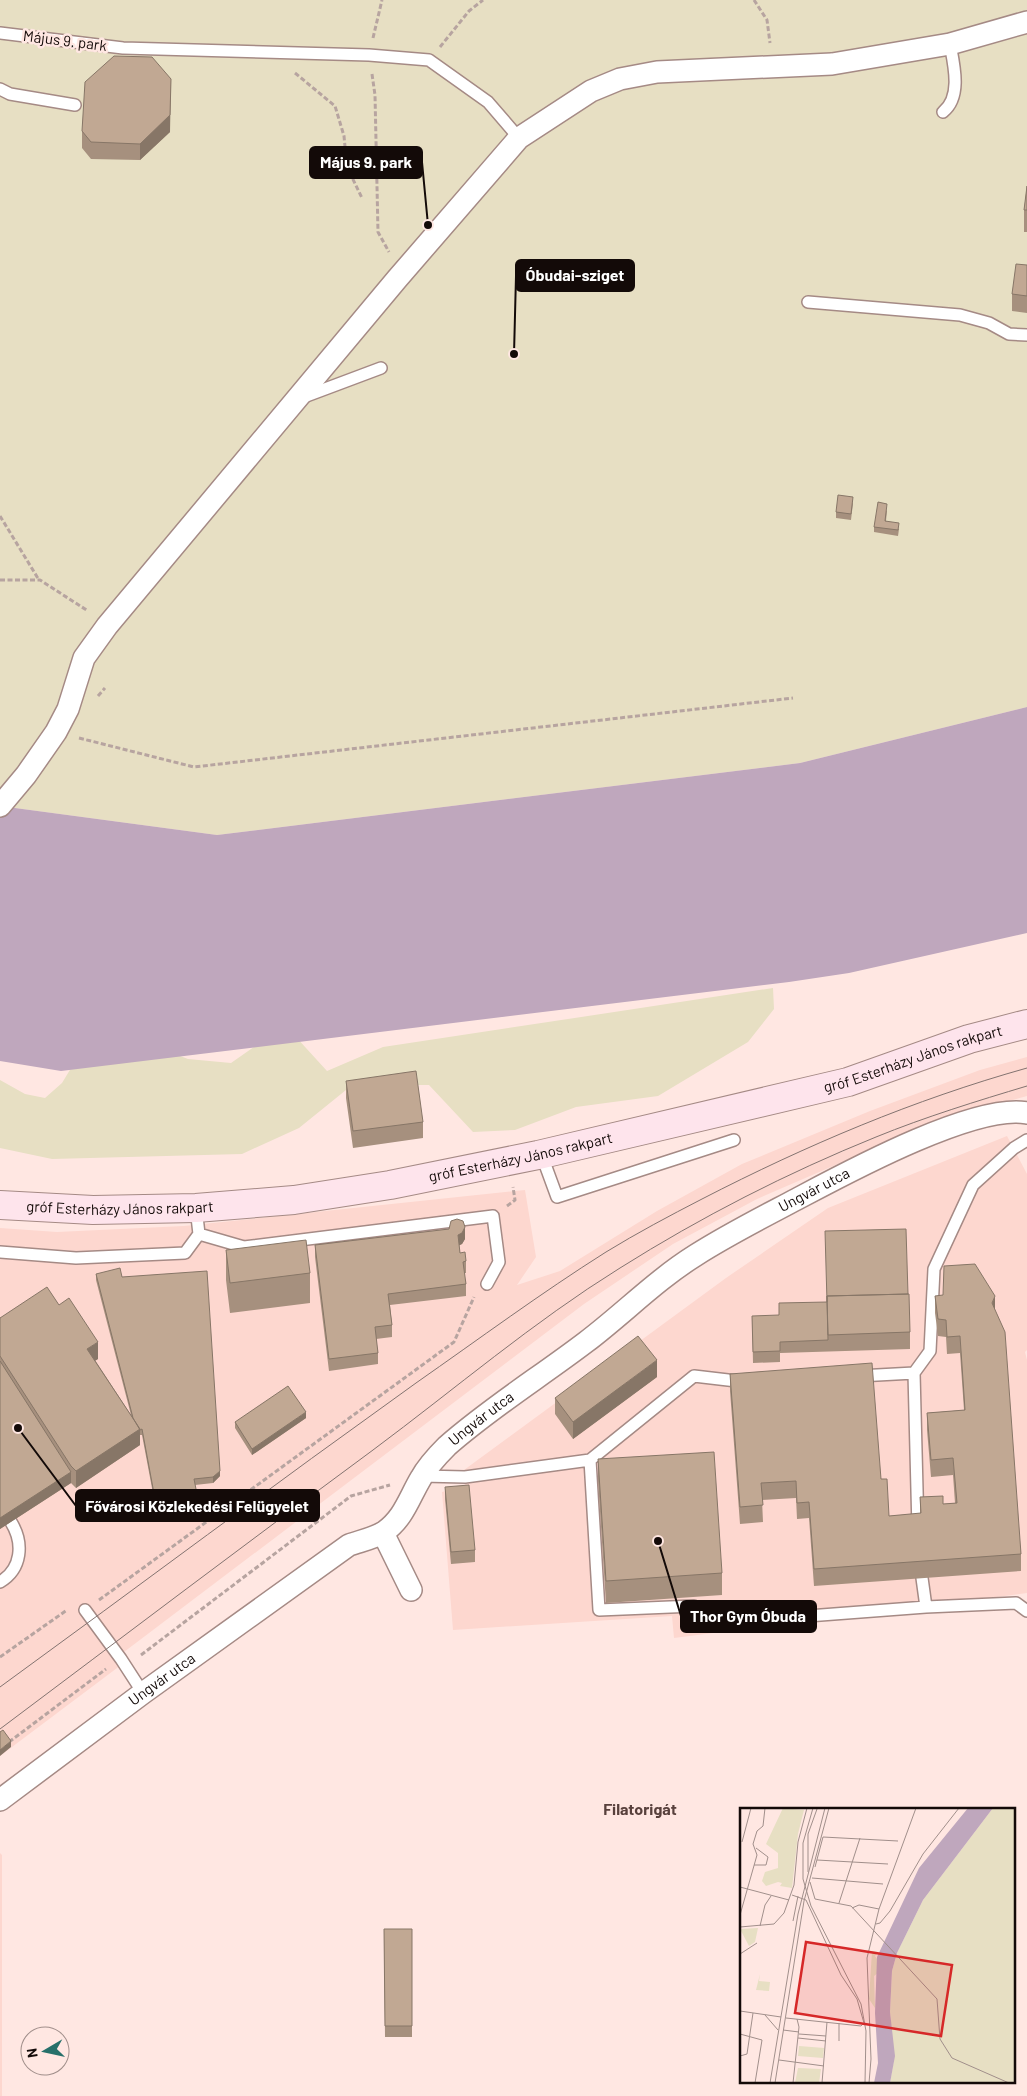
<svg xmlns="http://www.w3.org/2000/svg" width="1027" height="2096" font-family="Barlow,sans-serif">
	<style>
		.built { fill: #fdd7cf }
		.green { fill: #e7dfc3 }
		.water { fill: #bfa7bd }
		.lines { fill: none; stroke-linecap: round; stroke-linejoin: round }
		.lane-casing { stroke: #a58a85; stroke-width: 14 }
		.street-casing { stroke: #a58a85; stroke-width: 24 }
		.secondary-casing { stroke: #a58a85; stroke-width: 30 }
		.path { stroke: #b7a4a0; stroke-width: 3; stroke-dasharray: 5 2.5; stroke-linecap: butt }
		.lane { stroke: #fff; stroke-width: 11 }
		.street { stroke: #fff; stroke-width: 21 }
		.secondary { stroke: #fee4ec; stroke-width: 28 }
		.tram { stroke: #837370; stroke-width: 1 }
		.wall { fill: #a6907e }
		.shaded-wall { fill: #877667 }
		.building { fill: #c1a893; stroke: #877667 }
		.labels { text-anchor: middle; stroke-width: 5; stroke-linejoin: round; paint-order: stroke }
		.street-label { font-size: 15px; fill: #130a08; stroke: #ffe7e2 }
		.neighbourhood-label { font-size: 16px; font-weight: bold; fill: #58403c; stroke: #ffe7e2 }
		.inset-road { fill: none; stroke: #a18f8b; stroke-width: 1 }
		.view { fill: #d62828; fill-opacity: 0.15; stroke: #d62828; stroke-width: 2.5 }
		.inset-edge { fill: none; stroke: #130a08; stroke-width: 2.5 }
		.leader { fill: none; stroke: #130a08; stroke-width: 2 }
		.callout-dot { fill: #130a08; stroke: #ffe7e2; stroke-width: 2 }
		.callout { fill: #130a08; stroke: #130a08; stroke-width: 2 }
		.callout-label { font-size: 16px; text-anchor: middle; font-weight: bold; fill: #fff }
	</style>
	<rect width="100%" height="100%" fill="#ffe7e2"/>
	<path class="built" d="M 1027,1057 L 1027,1096 L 987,1107 L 884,1144 L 757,1199 L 673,1244 L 584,1304 L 120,1655 L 125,1662 L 0,1756 L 0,1228 L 57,1232 L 184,1226 L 525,1190 L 536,1257 L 517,1285 L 560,1271 L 657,1211 L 742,1164 L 870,1111 L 980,1070 Z
		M 1007,1136 L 1027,1174 L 1027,1350 L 1025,1352 L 1027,1360 L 1027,1593 L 674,1638 L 672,1616 L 453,1630 L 442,1492 L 465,1486 L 464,1470 L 726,1278 L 828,1208 Z
		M 0,1853 L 2,1855 L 2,2096 L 0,2096 Z"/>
	<path class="green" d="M 0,0 L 1027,0 L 1027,707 L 800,763 L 217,835 L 0,806 Z
		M 773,988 L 774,1009 L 748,1042 L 658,1096 L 576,1107 L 515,1130 L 473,1132 L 429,1085 L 389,1085 L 346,1090 L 299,1128 L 242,1154 L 52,1159 L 0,1148 L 0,1080 L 25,1094 L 45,1098 L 62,1083 L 85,1045 L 127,1036 L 188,1059 L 231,1063 L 285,1025 L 327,1071 L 383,1047 Z"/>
	<path class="water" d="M 1027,707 L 1027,933 L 849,973 L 789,982 L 61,1071 L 0,1061 L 0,806 L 217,835 L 800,763 Z"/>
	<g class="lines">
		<g class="lane-casing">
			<path id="lane" d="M 0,33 L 123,48 L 369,55 L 429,60 L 488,102 L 519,138
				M 0,89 L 10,94 L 75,105
				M 943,112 C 962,97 954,65 950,44
				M 808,302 L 960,315 L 989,323 L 1009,334 L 1027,335
				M 301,398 L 381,368
				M 538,1155 L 546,1167 L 557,1197 L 734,1140
				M 199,1234 L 244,1247 L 493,1216 L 499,1262 L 487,1284
				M 0,1252 L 76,1258 L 185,1253 L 199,1234 L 196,1208
				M 914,1373 L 930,1351 L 934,1269 L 973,1185 L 1014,1148 L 1027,1140
				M 859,1376 L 914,1373 L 918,1529
				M 590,1460 L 599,1610 L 694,1606 L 715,1623 L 926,1607 L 1016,1603 L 1027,1611
				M 422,1476 L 465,1477 L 590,1460 L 694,1376 L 745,1382
				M 922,1578 L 926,1607
				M 0,1582 C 22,1569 24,1543 11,1522
				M 85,1610 L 121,1659 L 143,1693"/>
		</g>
		<g class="street-casing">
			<g id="street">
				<path d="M 0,806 L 26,775 L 56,732 L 68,709 L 84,658 L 107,626 L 397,279 L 519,138 L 591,91 L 620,79 L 657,72 L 832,64 L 950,44 L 1027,22"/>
				<path d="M 383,1533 L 411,1590"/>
				<path id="s1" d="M 0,1800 L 143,1693 L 349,1545 C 360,1541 375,1538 384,1532 C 404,1518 409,1498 421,1478 C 427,1467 438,1455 447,1446 C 490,1408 540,1377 586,1342 C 623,1314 656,1280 696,1255 C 729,1234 763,1217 797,1199 C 846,1173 975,1103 1027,1113"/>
			</g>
		</g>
		<g class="secondary-casing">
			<g id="secondary">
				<path id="s2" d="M 0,1205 L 93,1210 L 196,1208 L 294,1200 L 390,1185 L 538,1155 L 848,1082 L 969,1039 L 1027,1024"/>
			</g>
		</g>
		<path class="path" d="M 754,0 L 767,20 L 770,43
			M 373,38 L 382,0
			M 440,47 L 469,11 L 483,0
			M 295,73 L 335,106 L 344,136 L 347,167 L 362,198
			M 372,74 L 375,95 L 378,232 L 389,252
			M 0,516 L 39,580
			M 0,580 L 40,580 L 88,611
			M 98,696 L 105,688
			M 79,738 L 194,767 L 793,698
			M 507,1206 L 515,1200 L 513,1187
			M 99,1600 L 454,1342 L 474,1297
			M 141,1655 L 351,1496 L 390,1485
			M 0,1657 L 67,1610
			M 9,1742 L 106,1669"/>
		<use href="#lane" class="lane"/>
		<use href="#street" class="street"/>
		<use href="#secondary" class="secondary"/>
		<path class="tram" d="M 0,1687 C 139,1586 276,1483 416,1383 C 479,1339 541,1293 606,1252 C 637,1233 669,1216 702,1199 C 807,1145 913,1100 1027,1068
			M 0,1729 C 124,1636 248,1542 373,1450 C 455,1389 533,1322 620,1268 C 701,1217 787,1173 876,1137 C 925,1117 977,1101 1027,1086"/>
	</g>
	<path class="wall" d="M 82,131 L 170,132 L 140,160 L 91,159 L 82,148 Z
		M 1027,186 L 1027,232 L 1024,232 L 1024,210 Z
		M 1027,265 L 1027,313 L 1012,311 L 1012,294 Z
		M 853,503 L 851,520 L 836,518 L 836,512 Z
		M 887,510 L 886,521 L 899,529 L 898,536 L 874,532 L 874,527 Z
		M 346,1081 L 423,1122 L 423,1138 L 353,1148 L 346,1098 Z
		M 449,1229 L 465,1239 L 462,1244 L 459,1245 L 460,1253 L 466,1261 L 466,1273 L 464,1273 L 466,1284 L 466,1296 L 390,1305 L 392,1325 L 392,1337 L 376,1339 L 378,1353 L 378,1364 L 329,1371 L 315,1257 L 315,1245 Z
		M 226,1250 L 310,1273 L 310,1303 L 230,1313 L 226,1280 Z
		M 96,1274 L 122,1277 L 220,1476 L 213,1483 L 195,1485 L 196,1495 L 158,1520 L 142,1435 L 140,1435 L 140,1445 L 76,1488 L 71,1483 L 0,1529 L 0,1318 L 59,1305 L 98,1359 L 95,1360 L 131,1415 L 96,1280 Z
		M 935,1296 L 995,1310 L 1021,1554 L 1021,1571 L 814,1586 L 809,1518 L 797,1519 L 796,1498 L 762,1500 L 763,1522 L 740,1524 L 730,1391 L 730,1374 L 881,1479 L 889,1516 L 920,1514 L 920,1497 L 943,1504 L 955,1503 L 953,1475 L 931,1477 L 927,1430 L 927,1413 L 964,1410 L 960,1353 L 947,1354 L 946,1337 L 938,1336 L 935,1313 Z
		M 752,1316 L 910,1332 L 910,1349 L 780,1353 L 780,1362 L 753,1363 Z
		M 657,1377 L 573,1439 L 555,1414 L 555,1398 Z
		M 306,1418 L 252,1455 L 235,1428 L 235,1422 Z
		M 598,1459 L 722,1573 L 722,1595 L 606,1603 L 598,1481 Z
		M 445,1487 L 475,1550 L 475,1562 L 451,1564 L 445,1499 Z
		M 384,1929 L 412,1929 L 412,2037 L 385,2037 Z"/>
	<path class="shaded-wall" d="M 171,79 L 170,132 L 140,160 L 140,144 Z
		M 465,1227 L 465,1239 L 462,1244 L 458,1246 L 458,1235 Z
		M 995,1296 L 995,1313 L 992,1303 Z
		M 98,1342 L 98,1359 L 87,1366 L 87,1349 Z
		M 657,1360 L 657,1377 L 573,1439 L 573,1422 Z
		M 306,1412 L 306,1418 L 252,1455 L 252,1449 Z
		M 140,1429 L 140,1445 L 76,1488 L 76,1471 Z
		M 220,1471 L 220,1476 L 213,1483 L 213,1477 Z
		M 71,1472 L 71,1483 L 0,1529 L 0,1518 Z
		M 196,1489 L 196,1495 L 158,1520 L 158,1515 Z
		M 11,1741 L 11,1747 L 0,1756 L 0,1750 Z"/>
	<path class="building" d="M 114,56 L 152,57 L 171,79 L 170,115 L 140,144 L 91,142 L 82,131 L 85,82 Z
		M 1027,186 L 1027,210 L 1024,210 Z
		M 1016,264 L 1027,265 L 1027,296 L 1012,294 Z
		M 838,495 L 853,497 L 851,514 L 836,512 Z
		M 878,502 L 887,504 L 885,521 L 899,523 L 898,530 L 874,527 Z
		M 416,1071 L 423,1122 L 353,1131 L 346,1081 Z
		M 457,1219 L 463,1221 L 465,1227 L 462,1233 L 458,1235 L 460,1253 L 465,1252 L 466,1261 L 463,1262 L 466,1284 L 388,1294 L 392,1325 L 375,1327 L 378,1353 L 329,1359 L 315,1245 L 449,1229 L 451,1221 Z
		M 906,1229 L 908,1294 L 827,1296 L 827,1302 L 825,1231 Z
		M 306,1240 L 310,1273 L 230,1283 L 226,1250 Z
		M 975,1264 L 995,1296 L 992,1303 L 1005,1332 L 1021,1554 L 814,1569 L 809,1502 L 797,1503 L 796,1481 L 761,1483 L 763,1505 L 740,1507 L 730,1374 L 872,1363 L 881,1479 L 887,1479 L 889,1516 L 921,1513 L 920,1497 L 943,1496 L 943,1504 L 957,1503 L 953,1458 L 931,1460 L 927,1413 L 965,1410 L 960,1336 L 947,1337 L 946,1320 L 938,1319 L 935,1296 L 943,1295 L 944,1266 Z
		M 120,1268 L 122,1277 L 207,1271 L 220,1471 L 213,1477 L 194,1479 L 196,1489 L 158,1515 L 142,1429 L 140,1430 L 133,1418 L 96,1274 Z
		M 47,1287 L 59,1305 L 69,1298 L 98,1342 L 87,1349 L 140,1429 L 76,1471 L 71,1466 L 0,1356 L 0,1318 Z
		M 909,1294 L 910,1332 L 828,1335 L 827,1296 Z
		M 827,1302 L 828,1340 L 780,1342 L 780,1351 L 753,1352 L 752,1316 L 779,1315 L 779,1303 Z
		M 638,1336 L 657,1360 L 573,1422 L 555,1398 Z
		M 0,1361 L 71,1472 L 0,1518 Z
		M 288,1386 L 306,1412 L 252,1449 L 235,1422 Z
		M 714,1452 L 722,1573 L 606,1581 L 598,1459 Z
		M 469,1485 L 475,1550 L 451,1552 L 445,1487 Z
		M 3,1730 L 11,1741 L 0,1750 L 0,1732 Z
		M 384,1929 L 412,1929 L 412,2026 L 385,2026 Z"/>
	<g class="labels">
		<g class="street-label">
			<text transform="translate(65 41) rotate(7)" y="5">Május 9. park</text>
			<text dy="5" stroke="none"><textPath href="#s2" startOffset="930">gróf Esterházy János rakpart</textPath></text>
			<text dy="5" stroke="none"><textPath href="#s2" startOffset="525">gróf Esterházy János rakpart</textPath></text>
			<text dy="5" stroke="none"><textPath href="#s1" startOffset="1026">Ungvár utca</textPath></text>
			<text dy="5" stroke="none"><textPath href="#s2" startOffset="120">gróf Esterházy János rakpart</textPath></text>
			<text dy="5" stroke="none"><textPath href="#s1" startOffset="621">Ungvár utca</textPath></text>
			<text dy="5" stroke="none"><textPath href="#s1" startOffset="202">Ungvár utca</textPath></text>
		</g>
		<g class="neighbourhood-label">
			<text x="640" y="1815">Filatorigát</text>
		</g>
	</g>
	<g transform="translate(740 1808)">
		<rect width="275" height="275" fill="#ffe7e2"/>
		<path d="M 43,0 L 64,2 L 58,26 L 52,80 L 40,78 L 42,75 L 38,74 L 26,78 L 22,73 L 25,64 L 38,60 L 38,45 L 26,36 ZM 253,0 L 275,0 L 275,275 L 150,275 L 154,252 L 150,204 L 152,163 L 157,145 L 183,92 ZM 18,120 L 15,134 L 9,138 L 0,121 ZM 132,143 L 138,144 L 135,148 L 139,154 L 138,165 L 134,168 L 135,200 L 129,191 ZM 20,166 L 19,173 L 30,174 L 29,183 L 16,182 ZM 59,238 L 84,240 L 83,250 L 58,248 ZM 58,260 L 81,261 L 79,275 L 55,275 Z" fill="#e7dfc3"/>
		<path d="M 228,0 L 253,0 L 183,92 L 157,145 L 152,163 L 150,204 L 155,248 L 150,275 L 134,275 L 138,255 L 135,205 L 137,149 L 179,60 Z" fill="#bfa7bd"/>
		<path class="inset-road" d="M 73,0 L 63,35 L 63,71 L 71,98 L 121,196 L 126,223 L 125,275M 2,34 L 11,0M 77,52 L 148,56M 14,57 L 26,57 L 28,49 L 16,40M 75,59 L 83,29 L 158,33M 68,64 L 68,26 L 77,1M 72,70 L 143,76M 70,74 L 75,91 L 111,98 L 197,191 L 200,231 L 212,250 L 269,275M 0,79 L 49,92M 99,95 L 120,30M 112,100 L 119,97 L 139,101M 0,107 L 17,47 L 13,36 L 17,23 L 23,18 L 25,0M 53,113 L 58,88M 136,116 L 140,115 L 150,103 L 183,46 L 219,0M 20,118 L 25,97 L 31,88M 0,119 L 34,116 L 44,105 L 54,77 L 58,34 L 67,0M 0,146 L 17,135M 0,203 L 41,209M 25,207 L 38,222M 46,210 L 121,218 L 124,215 L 117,191 L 101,167 L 66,92 L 52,87M 99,215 L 99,233M 43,222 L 59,224M 0,226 L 22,232 L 15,275M 59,226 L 86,228M 58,230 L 86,233M 0,248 L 7,246 L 13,205M 39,252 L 84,258M 30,275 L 58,106 L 85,0M 35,275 L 64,93 L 89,0M 53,275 L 59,219 L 57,211M 82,275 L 87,214M 129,275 L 131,251 L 127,150 L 139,101 L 176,0"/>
		<path class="view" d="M 66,134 L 212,157 L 201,228 L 55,205 Z"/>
		<rect width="275" height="275" class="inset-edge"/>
	</g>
	<path class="leader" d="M428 225L422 162M514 354L516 276M18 1428L76 1506M658 1541L681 1616"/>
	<g class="callout-dot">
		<circle cx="428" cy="225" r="5"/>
		<circle cx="514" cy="354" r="5"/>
		<circle cx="18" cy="1428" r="5"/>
		<circle cx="658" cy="1541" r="5"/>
	</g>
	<g class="callout">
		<rect x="310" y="147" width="112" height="31" rx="5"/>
		<rect x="516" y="260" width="118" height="31" rx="5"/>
		<rect x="76" y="1490" width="243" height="31" rx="5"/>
		<rect x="681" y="1601" width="135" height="31" rx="5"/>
	</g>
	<g class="callout-label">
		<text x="366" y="168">Május 9. park</text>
		<text x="575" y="281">Óbudai-sziget</text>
		<text x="197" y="1512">Fővárosi Közlekedési Felügyelet</text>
		<text x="748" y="1622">Thor Gym Óbuda</text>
	</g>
	<g transform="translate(45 2051) rotate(261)"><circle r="24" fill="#ffe7e2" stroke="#a18f8b"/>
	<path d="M0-4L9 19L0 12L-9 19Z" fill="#27706a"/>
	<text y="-8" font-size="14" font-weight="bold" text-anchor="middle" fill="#130a08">N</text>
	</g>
</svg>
